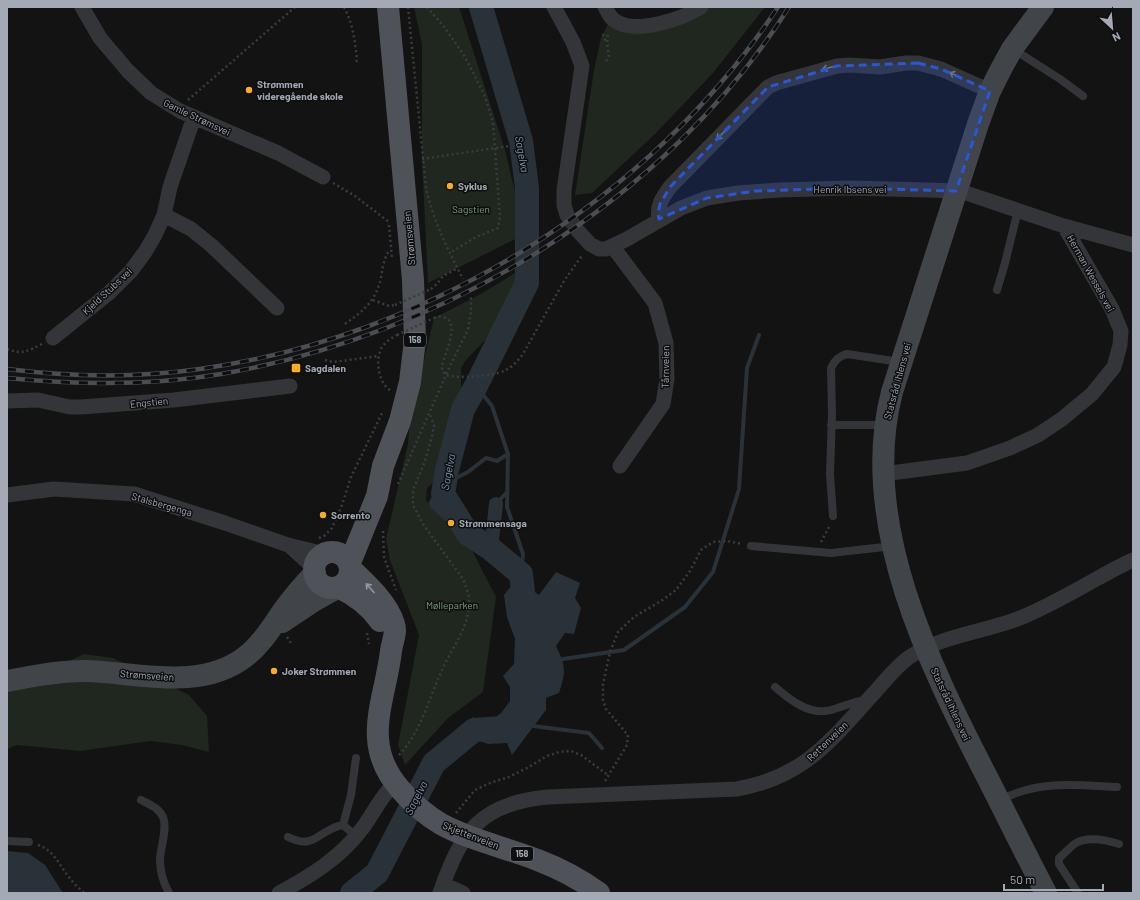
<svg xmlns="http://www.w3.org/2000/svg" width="1140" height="900" font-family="Barlow,sans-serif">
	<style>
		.green { fill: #1f271f }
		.water { fill: #283238 }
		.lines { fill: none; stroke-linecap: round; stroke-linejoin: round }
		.stream { stroke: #283238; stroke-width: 4 }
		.canal { stroke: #283238; stroke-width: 14 }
		.river { stroke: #283238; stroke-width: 24 }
		.street-tunnel { stroke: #303134; stroke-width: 15; stroke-dasharray: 15 8; stroke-linecap: butt }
		.path { stroke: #393c40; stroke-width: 2.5; stroke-dasharray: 2 3; stroke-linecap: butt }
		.lane { stroke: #333539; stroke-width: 8 }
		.street { stroke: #333539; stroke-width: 15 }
		.secondary { stroke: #414449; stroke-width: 22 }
		.primary { stroke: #4f5259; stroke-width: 22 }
		.rail-casing { stroke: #4a4d52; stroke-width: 4.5 }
		.rail { stroke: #0e0e0f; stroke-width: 3; stroke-dasharray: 9; stroke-linecap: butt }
		.path-bridge { stroke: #393c40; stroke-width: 2.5; stroke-dasharray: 2 3; stroke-linecap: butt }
		.oneway { stroke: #71757d }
		.oneway2 { stroke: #9298a3 }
		.marked { fill: #2a57d4; fill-opacity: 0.2; stroke: #2a57d4; stroke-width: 3; stroke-dasharray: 8 5; stroke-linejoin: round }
		.poi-dot { fill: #f8ac27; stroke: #0e0e0f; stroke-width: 1.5 }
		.labels { text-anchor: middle; stroke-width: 3; stroke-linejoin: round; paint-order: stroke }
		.shield { fill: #0e0e0f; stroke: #767a83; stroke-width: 1 }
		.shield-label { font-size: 9px; font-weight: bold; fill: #a3a9b5 }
		.poi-label { font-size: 10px; font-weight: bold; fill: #a3a9b5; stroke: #0e0e0f; text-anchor: start }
		.street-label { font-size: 10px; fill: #a3a9b5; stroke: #0e0e0f }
		.park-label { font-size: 10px; fill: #7aa17b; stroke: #0e0e0f }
		.water-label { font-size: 11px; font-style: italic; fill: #7999b2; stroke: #0e0e0f }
	</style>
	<rect width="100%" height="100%" fill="#131314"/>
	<path class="green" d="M 414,7 L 459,7 L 505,150 L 525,234 L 428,283 L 422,160 L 422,44 Z
		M 698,7 L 765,7 L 713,73 L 655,134 L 592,193 L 575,195 L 594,70 L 601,38 L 615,10 L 625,25 Z
		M 525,267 L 491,334 L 465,361 L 461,368 L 461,388 L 453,406 L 455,415 L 452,429 L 443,452 L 445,459 L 434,482 L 427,488 L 426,500 L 431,505 L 434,502 L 461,529 L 496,597 L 483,692 L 448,718 L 405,765 L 398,745 L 419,635 L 390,560 L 386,539 L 408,444 L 410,419 L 434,318 L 479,295 Z
		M 84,654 L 113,658 L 189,695 L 207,716 L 209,752 L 182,745 L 150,741 L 80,751 L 17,745 L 7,749 L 7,682 L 54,668 Z"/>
	<path class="water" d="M 556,572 L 580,583 L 575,598 L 581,608 L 574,634 L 565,633 L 556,646 C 566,666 566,672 559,693 L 546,698 L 546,710 L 512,755 L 507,743 L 488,744 L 474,739 L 474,730 L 472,717 L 493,724 L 510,701 L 510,687 L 503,676 L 514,664 L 515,639 L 507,617 L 504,595 L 515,581 L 531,576 L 532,590 L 539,595 Z
		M 7,851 L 28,853 L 45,865 L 63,893 L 7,893 Z"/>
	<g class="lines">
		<path class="stream" d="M 476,386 L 492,406 L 508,454 L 507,507 L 523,554 L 521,574
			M 444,484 L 468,472 L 486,458 L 497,461 L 508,454
			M 496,504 L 507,492
			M 559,661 L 563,659 L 624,650 L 685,607 L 713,572 L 739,489 L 747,368 L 759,335
			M 529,723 L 533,726 L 589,733 L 602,748"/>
		<path class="canal" d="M 436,503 L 448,514
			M 491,549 L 496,504"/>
		<path class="river" d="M 481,7 L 521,141 L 527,188 L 527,283 L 476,386 L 463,409 L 447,470 L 443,494 L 468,534 L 491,549 L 521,574 L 525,610
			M 352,893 L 377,873 L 434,763 L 474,730 L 501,728 L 506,724"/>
		<path class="street-tunnel" d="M 567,215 L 578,231"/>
		<path class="path" d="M 344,7 C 353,24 355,41 357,60 L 355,64
			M 408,7 L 426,188 C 433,220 448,250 463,279
			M 427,7 L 445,28 L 465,57 L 484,94 L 493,122 L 500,217 L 498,228 L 476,237 L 450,253
			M 603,34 L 606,42
			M 606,61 L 609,56 L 607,42 L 608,33
			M 188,100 L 295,7
			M 422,159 L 509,146
			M 333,183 L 355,196 L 389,222
			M 389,225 L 392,259
			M 431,289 L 437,284 L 443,276 L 458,268
			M 373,300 L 389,306 L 395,305
			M 434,318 C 438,316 442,316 446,318 C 459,325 445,354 442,365 L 442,370 L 446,375 C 457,379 493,376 504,371 C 512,367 518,361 523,354 L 564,281 L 583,254
			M 345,324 C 360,313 373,304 379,285 C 383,273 382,259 390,250
			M 7,349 C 22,355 28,351 42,344
			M 325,360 L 333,362 L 379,356
			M 390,390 C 378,383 375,359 382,347 C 386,341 392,338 397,335
			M 398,484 L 449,368 L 468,330 L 471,311 L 471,297
			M 383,531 L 384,557 L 396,590
			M 319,538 L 324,536 L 332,528 L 342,505 L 351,477 L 383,411
			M 821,542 L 830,525
			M 367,633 L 369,644
			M 287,637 L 292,645
			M 399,755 C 421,732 429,698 442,670 C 451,649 468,629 469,605 C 470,596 466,587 463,579 L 423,524 L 413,505 L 413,490 L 425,461 L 432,436 L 434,426 L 430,414
			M 605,781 L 627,745 L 628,735 L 606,709 L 603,700 L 603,684 L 610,652 L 618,632 L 634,617 L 661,601 L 676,590 L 690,571 L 701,550 L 713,542 L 727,541 L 743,544
			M 456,813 L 475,790 L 490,783 L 509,777 L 529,767 L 547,756 L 559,752 L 571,751 L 581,755 L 608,775
			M 38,845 C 54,850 59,865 69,877 C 73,883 79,888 84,893"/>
		<path class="lane" d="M 1013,49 L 1060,79 L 1083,96
			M 997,290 L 1005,263 L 1018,210
			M 831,425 L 885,425
			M 833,516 L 830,474 L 832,415 L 831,368 C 835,360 839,356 847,354 L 900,362
			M 751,546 L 831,553 L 893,546
			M 775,687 C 790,700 810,716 831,710 C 843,707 854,701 867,700
			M 141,800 C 149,804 159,808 163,817 C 168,828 160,848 160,860 C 160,873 163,882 169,893
			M 1000,800 C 1039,780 1075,785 1117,787
			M 343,825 L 351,795 L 356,758
			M 288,837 C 316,851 318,829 343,825 L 356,836
			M 7,841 L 29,842
			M 1078,893 L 1059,864 L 1059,858 C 1064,854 1070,847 1076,843 C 1089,836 1106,840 1119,844"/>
		<path class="street" d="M 82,7 L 100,38 L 128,71 L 151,93 L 180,111 L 278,153 L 323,177
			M 554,7 L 573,42 L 582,66 L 564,190 L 564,205 L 567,215
			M 605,7 C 608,13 611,19 617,22 C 638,34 682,19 701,7
			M 164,215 L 191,229 L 212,246 L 277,308
			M 659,219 C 656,206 663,197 670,187 L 760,95 L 768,87 L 776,83 L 837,66 L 849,65 L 880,67 L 906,63 L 918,63 L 941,69 L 990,91
			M 578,231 L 590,244 L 599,249 L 606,249 L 627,239 L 681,208 L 707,198 L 738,193 L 780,190 L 849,188 L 928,190 L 956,191 L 969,194 L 1064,226 L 1133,245
			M 613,247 L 655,303 L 666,343 L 667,379 L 663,404 L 620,466
			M 53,338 L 109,293 L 131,271 L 145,252 L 155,235 L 164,215 L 170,187 L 194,117
			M 7,401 L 38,400 L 70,407 L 81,407 L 174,400 L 290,386
			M 883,474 L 967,463 L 1010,448 L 1038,435 L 1062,419 L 1092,394 L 1114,367 L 1120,345 L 1121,331 L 1112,309 L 1064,226
			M 7,495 L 54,489 L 134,494 L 225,523 L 288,545 L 325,554
			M 291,547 L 314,568
			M 443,884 L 463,893
			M 279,893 C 309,877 340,858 361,830 C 373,815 380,797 395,783
			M 440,893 C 461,832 480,803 548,797 L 737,789 C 805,777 831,740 875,692 C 886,680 897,665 911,656 C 944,635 984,632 1020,618 C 1047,607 1073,592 1098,578 C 1110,572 1121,565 1133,560"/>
		<path class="secondary" d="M 1043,7 L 1012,49 L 1000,71 L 990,91 L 978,124 L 892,392 C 858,522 929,664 987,777 C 1007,816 1026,855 1046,893
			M 282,622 L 312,602 L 337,588
			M 7,681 C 33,676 59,671 85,671 C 137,672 199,692 245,657 C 262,644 273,625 285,608 C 294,596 304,584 315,573"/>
		<path class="primary" d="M314 570a18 18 0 1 1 36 0a18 18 0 1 1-36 0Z
			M 349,565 L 377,496 L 383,466 L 400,421 L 410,382 L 415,340 L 413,280 L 388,7
			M 350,568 C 365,582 388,603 394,624 C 397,633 392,642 391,651 C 385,702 360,743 400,789 C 411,802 426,815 441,824 C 472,841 508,848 540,861 C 561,869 581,880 599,893
			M 338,587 C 355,595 369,605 380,621"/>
		<g class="rail-casing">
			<path id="rail" d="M 7,369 C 71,377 136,378 200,369 C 428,337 651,200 778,7
				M 7,378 C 78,385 150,386 221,374 C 444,336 668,200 789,7"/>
		</g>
		<use href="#rail" class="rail"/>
		<path class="path-bridge" d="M 395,305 L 431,289
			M 397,335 L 434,318"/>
	</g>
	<defs><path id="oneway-shaft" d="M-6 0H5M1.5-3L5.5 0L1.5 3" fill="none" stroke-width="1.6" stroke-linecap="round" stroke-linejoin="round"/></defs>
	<g class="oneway">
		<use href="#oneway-shaft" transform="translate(828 68) rotate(166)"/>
		<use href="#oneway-shaft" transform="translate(955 75) rotate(-155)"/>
		<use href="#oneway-shaft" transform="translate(721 135) rotate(135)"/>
	</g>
	<use class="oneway2" href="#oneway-shaft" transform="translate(370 588) rotate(-132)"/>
	<path class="marked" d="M 918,63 L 941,69 L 990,91 L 956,191 L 849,188 L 756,191 L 707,198 L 659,219 L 658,214 L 660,204 L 670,187 L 768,87 L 837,66 Z"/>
	<g class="poi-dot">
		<circle cx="249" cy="90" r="4"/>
		<circle cx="450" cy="186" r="4"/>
		<rect x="291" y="363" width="10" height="10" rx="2"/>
		<circle cx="323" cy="515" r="4"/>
		<circle cx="451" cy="523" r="4"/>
		<circle cx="274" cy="671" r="4"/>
	</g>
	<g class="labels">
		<g class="shield">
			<rect x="404" y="333" width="22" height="14" rx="3"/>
			<rect x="511" y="847" width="22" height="14" rx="3"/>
		</g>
		<g class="shield-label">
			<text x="415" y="343">158</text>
			<text x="522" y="857">158</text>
		</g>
		<g class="poi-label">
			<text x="257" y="88">Strømmen<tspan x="257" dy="12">videregående skole</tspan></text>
			<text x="458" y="190">Syklus</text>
			<text x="305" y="372">Sagdalen</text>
			<text x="331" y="519">Sorrento</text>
			<text x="459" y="527">Strømmensaga</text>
			<text x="282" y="675">Joker Strømmen</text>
		</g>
		<g class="street-label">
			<text transform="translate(197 117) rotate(25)" y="4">Gamle Strømsvei</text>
			<text x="850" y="193">Henrik Ibsens vei</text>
			<text transform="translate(409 238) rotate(-95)" y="4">Strømsveien</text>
			<text transform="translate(1091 273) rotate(61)" y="4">Herman Wessels vei</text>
			<text transform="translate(107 291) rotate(-43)" y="4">Kjeld Stubs vei</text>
			<text transform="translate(665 367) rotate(-89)" y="4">Tårnveien</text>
			<text transform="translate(897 381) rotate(-75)" y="4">Statsråd Ihlens vei</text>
			<text transform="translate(149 402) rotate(-5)" y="4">Engstien</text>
			<text transform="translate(162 504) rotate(16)" y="4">Stalsbergenga</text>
			<text transform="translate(147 675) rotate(4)" y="4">Strømsveien</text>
			<text transform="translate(951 704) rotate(65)" y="4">Statsråd Ihlens vei</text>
			<text transform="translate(827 741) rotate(-44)" y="4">Rettenveien</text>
			<text transform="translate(471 835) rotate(21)" y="4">Skjettenveien</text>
		</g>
		<g class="park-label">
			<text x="471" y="213">Sagstien</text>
			<text x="452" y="609">Mølleparken</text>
		</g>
		<g class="water-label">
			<text transform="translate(522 154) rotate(80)" y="4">Sagelva</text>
			<text transform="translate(448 472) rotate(-79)" y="4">Sagelva</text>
			<text transform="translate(416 798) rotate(-63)" y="4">Sagelva</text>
		</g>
	</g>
	<rect width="1140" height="900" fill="none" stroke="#a3a9b5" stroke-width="16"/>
	<g transform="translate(1112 28) rotate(154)" stroke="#0e0e0f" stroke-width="3" paint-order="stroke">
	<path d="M0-3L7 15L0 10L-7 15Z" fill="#a3a9b5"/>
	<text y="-6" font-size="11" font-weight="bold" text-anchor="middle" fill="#a3a9b5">N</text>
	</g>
	<path d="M1004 884v6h99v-6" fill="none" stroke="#a3a9b5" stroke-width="2"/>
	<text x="1010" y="884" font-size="12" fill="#a3a9b5" stroke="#0e0e0f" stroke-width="3" paint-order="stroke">50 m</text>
</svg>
